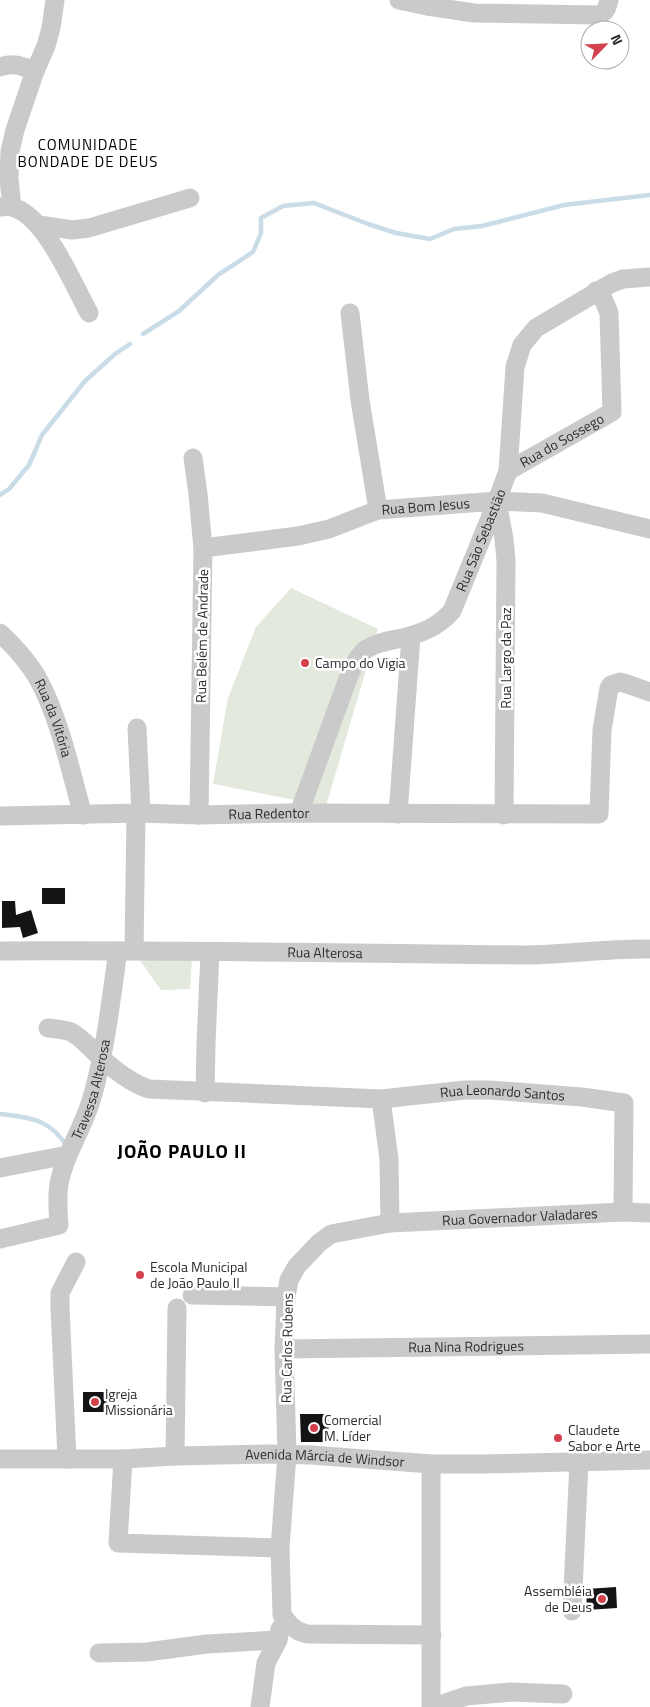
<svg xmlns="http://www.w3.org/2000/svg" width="650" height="1707" font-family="'Titillium Web',sans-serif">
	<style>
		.green { fill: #e3e9dc }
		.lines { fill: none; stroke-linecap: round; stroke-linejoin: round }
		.stream { stroke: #cadce7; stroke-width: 4.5 }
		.building { fill: #141414 }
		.minor { stroke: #cacaca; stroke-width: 19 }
		.poi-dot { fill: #d3414d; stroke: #fff; stroke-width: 2 }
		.labels { text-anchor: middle; stroke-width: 5; stroke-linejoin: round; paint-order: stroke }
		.street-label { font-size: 14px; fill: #2d2d2d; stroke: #fff }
		.poi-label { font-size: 14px; fill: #2d2d2d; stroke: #fff; text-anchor: start }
		.neighbourhood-label { font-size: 15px; letter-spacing: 1px; fill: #000; stroke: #fff }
		.district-label { font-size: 19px; font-weight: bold; letter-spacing: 1px; fill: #000; stroke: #fff }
	</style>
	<rect width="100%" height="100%" fill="#fff"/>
	<path class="green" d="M 291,588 L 378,629 L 326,806 L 213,784 L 228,698 L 256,627 Z
		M 139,959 L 192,959 L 190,989 L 161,990 Z"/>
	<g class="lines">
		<path class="stream" d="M 143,334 L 179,311 L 218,275 L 253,252 L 261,233 L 261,218 L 283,206 L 314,203 L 368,224 L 396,233 L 430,239 L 454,229 L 482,226 L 564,205 L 650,195
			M 0,495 L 9,489 L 29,465 L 42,435 L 85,381 L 115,354 L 130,344
			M 0,1114 C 31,1118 48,1118 67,1146"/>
	</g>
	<path class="building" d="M 42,888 L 65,888 L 65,904 L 42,904 Z
		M 2,901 L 15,901 L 16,915 L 31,910 L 38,933 L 23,938 L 20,927 L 2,928 Z
		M 83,1392 L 108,1392 L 108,1412 L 83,1412 Z
		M 300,1414 L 328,1414 L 329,1442 L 301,1442 Z
		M 616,1587 L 617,1608 L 587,1610 L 586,1589 Z"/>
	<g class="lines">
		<g class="minor">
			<path d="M 399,0 L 427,6 L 474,13 L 598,15 C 606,13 607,8 609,0"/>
			<path d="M 0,67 C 13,62 22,66 35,71"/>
			<path d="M 0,207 C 3,207 8,206 12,207 C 45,215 73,284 89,313"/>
			<path d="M 12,207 L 9,179 L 10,151 L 15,130 L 35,71 L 46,46 L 51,28 L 55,0"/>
			<path d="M 39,225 L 72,230 L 89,228 L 190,198"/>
			<path d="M 350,313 L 360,400 L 378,510"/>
			<path d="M 193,458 L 198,494 L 203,548 L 199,815"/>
			<path id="s1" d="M 508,471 L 612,412 L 609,313 L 604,301 L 596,291"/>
			<path d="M 497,501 L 504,539 L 506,561 L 504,815"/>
			<path id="s2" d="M 203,548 L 298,536 L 329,529 L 378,510 L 497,501 L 542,503 L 650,529"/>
			<path id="s3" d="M 0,633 C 14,646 27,660 37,677 C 60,718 70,770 83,815"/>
			<path d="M 137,728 L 141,813"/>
			<path id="s4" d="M 299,813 L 350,673 C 354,665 358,656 365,650 C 375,643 387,641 398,639 C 420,634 437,628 452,611 L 497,501 L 508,471 L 515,367 L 522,345 L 536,328 L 612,283 L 623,279 L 650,277"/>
			<path d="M 398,814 L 411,636"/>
			<path id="s5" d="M 0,816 L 141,813 L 199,815 L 289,813 L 599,814 L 602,730 L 609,688 L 611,685 L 620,682 L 624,683 L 650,692"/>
			<path d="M 134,950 L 136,814"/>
			<path id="s6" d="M 0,951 C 174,950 348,953 522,955 C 565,955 607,948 650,949"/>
			<path id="s7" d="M 48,1028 C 55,1029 64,1029 71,1032 C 81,1037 89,1047 98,1055 C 113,1069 130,1083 149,1089 L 381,1099 L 465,1090 L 490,1090 L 582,1097 L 624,1103 L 623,1212"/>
			<path d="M 205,1093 L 206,1043 L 210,952"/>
			<path d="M 381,1099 L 389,1159 L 390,1223 L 331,1234 L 319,1243 L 297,1266 L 289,1280 L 286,1297 L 284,1349 L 287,1454 L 280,1548 L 282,1615 L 290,1625 L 298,1631 L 307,1634 L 432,1635"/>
			<path d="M 0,1168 L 68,1155"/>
			<path id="s8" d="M 390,1223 L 623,1212 L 650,1213"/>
			<path id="s9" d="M 0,1239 L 59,1225 C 58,1208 56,1189 62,1172 C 70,1145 86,1122 93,1094 C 106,1047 111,999 118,951"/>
			<path d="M 192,1295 L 286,1297"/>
			<path id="s10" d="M 284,1349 L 650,1344"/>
			<path d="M 175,1456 L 177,1308"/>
			<path id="s11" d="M 0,1459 L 123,1459 L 175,1456 L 268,1454 L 311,1455 L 431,1464 L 484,1464 L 650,1460"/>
			<path d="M 67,1459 L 60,1308 L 60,1293 L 76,1262"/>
			<path d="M 123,1459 L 118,1543 L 280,1548"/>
			<path d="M 572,1611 L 579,1462"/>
			<path d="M 99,1653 L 147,1652 L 207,1644 L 278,1640"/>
			<path d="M 260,1707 L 266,1663 L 278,1640 L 280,1629"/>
			<path d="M 431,1707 L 431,1464"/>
			<path d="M 434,1707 L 466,1696 L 511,1692 L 563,1694"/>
		</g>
	</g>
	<g class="poi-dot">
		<circle cx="305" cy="663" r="5"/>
		<circle cx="140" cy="1275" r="5"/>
		<circle cx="95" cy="1402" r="5"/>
		<circle cx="314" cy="1428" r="5"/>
		<circle cx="558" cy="1438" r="5"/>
		<circle cx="602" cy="1599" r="5"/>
	</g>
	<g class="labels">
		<g class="street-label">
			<text dy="5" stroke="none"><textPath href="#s1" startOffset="62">Rua do Sossego</textPath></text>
			<text dy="5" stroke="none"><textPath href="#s2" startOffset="228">Rua Bom Jesus</textPath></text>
			<text dy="5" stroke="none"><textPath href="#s4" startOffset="350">Rua São Sebastião</textPath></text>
			<text transform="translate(202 636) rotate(-89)" y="5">Rua Belém de Andrade</text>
			<text transform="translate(506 658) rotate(-90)" y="5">Rua Largo da Paz</text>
			<text dy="5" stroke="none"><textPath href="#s3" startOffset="102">Rua da Vitória</textPath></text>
			<text dy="5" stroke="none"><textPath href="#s5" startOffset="269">Rua Redentor</textPath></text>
			<text dy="5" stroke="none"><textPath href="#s6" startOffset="325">Rua Alterosa</textPath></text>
			<text dy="5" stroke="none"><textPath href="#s9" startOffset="202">Travessa Alterosa</textPath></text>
			<text dy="5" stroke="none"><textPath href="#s7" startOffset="475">Rua Leonardo Santos</textPath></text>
			<text dy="5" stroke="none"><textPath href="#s8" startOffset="130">Rua Governador Valadares</textPath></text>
			<text dy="5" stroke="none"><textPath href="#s10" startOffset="182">Rua Nina Rodrigues</textPath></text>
			<text transform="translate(287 1348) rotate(-89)" y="5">Rua Carlos Rubens</text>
			<text dy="5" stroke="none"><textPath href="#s11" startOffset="325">Avenida Márcia de Windsor</textPath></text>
		</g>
		<g class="poi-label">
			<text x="315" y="668">Campo do Vigia</text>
			<text x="150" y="1272">Escola Municipal<tspan x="150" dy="16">de João Paulo II</tspan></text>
			<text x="105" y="1399">Igreja<tspan x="105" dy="16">Missionária</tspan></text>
			<text x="324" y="1425">Comercial<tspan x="324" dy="16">M. Líder</tspan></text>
			<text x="568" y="1435">Claudete<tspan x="568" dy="16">Sabor e Arte</tspan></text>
			<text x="592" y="1596" text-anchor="end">Assembléia<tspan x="592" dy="16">de Deus</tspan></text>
		</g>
		<g class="neighbourhood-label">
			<text x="88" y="150">COMUNIDADE<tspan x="88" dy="17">BONDADE DE DEUS</tspan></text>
		</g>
		<g class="district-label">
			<text x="182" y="1158">JOÃO PAULO II</text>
		</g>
	</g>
	<g transform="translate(605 45) rotate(66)"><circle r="24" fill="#ffffff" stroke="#ababab"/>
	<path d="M0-4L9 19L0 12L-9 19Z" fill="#d3414d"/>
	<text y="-8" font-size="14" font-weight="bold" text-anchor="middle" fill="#2d2d2d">N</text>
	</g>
</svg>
